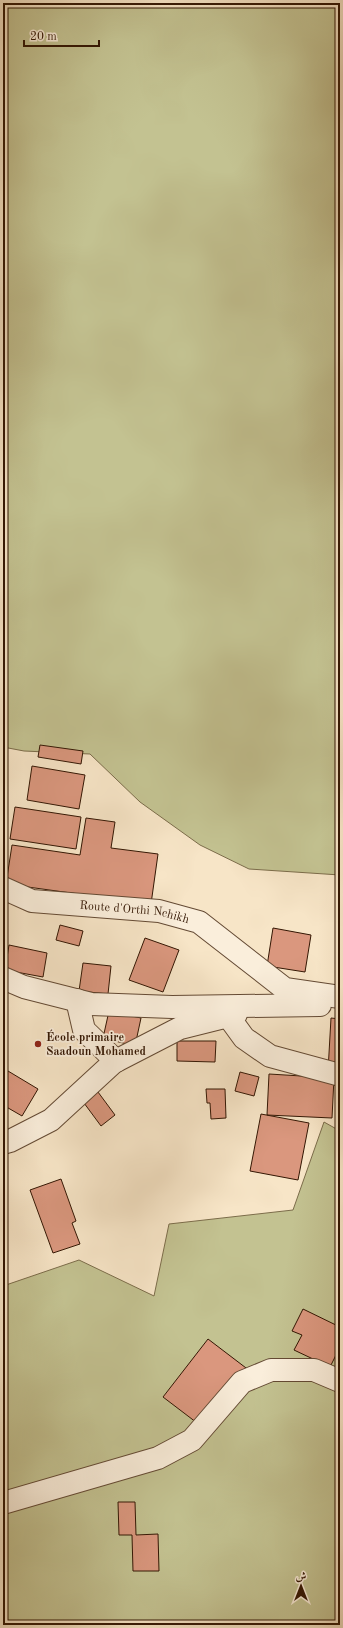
<svg xmlns="http://www.w3.org/2000/svg" width="343" height="1628" font-family="'Old Standard TT',Amiri,serif">
	<style>
		.green { fill: #c3c291; stroke: #7b6c4a }
		.building { fill: #da977e; stroke: #331603 }
		.lines { fill: none; stroke-linecap: round; stroke-linejoin: round }
		.minor-casing { stroke: #644a34; stroke-width: 24 }
		.minor { stroke: #faeedb; stroke-width: 22 }
		.poi-dot { fill: #8f2418; stroke: #faeedb; stroke-width: 1.5 }
		.labels { text-anchor: middle; stroke-width: 3.5; stroke-linejoin: round; paint-order: stroke }
		.street-label { font-size: 12px; fill: #331603; stroke: #faeedb }
		.poi-label { font-size: 12px; font-weight: bold; fill: #331603; stroke: #faeedb; text-anchor: start }
	</style>
	<rect width="100%" height="100%" fill="#f7e5c7"/>
	<filter id="stains"><feTurbulence type="fractalNoise" baseFrequency=".005" numOctaves="4"/><feColorMatrix values="0 0 0 0 .2 0 0 0 0 .09 0 0 0 0 .02 0 0 0 .5 -.17"/></filter>
	<radialGradient id="worn" r=".72"><stop offset=".6" stop-color="#630" stop-opacity="0"/><stop offset="1" stop-color="#630" stop-opacity=".3"/></radialGradient>
	<path class="green" d="M 3,3 L 340,3 L 340,875 L 249,869 L 200,845 L 140,802 L 90,754 L 24,751 L 3,747 Z
		M 324,1122 L 340,1131 L 340,1625 L 3,1625 L 3,1286 L 79,1260 L 154,1296 L 169,1224 L 293,1210 Z"/>
	<path class="building" d="M 40,745 L 83,751 L 81,764 L 38,757 Z
		M 32,766 L 85,775 L 79,809 L 27,800 Z
		M 15,807 L 81,817 L 76,849 L 10,839 Z
		M 86,818 L 115,822 L 111,848 L 158,854 L 151,904 L 6,884 L 12,845 L 80,855 Z
		M 60,925 L 83,931 L 79,946 L 56,940 Z
		M 273,928 L 311,935 L 305,972 L 267,966 Z
		M 145,938 L 179,950 L 163,992 L 129,980 Z
		M 9,945 L 47,953 L 43,977 L 5,970 Z
		M 83,963 L 111,966 L 108,994 L 79,991 Z
		M 109,1011 L 141,1018 L 135,1046 L 103,1038 Z
		M 331,1018 L 340,1019 L 340,1071 L 328,1071 Z
		M 177,1041 L 216,1041 L 215,1062 L 177,1061 Z
		M 3,1068 L 38,1089 L 22,1116 L 3,1105 Z
		M 240,1072 L 259,1077 L 254,1096 L 235,1091 Z
		M 269,1074 L 334,1078 L 332,1118 L 267,1115 Z
		M 206,1089 L 225,1089 L 226,1118 L 211,1119 L 210,1103 L 207,1103 Z
		M 98,1092 L 115,1115 L 101,1126 L 84,1103 Z
		M 261,1114 L 309,1123 L 298,1180 L 250,1171 Z
		M 61,1179 L 76,1221 L 72,1223 L 80,1244 L 53,1253 L 30,1190 Z
		M 303,1309 L 340,1327 L 340,1347 L 330,1367 L 294,1350 L 302,1335 L 292,1331 Z
		M 208,1339 L 250,1371 L 205,1429 L 163,1397 Z
		M 118,1502 L 135,1502 L 136,1535 L 158,1534 L 159,1571 L 133,1571 L 132,1535 L 119,1535 Z"/>
	<g class="lines">
		<g class="minor-casing">
			<g id="minor">
				<path id="s1" d="M 3,888 L 32,901 L 159,911 L 199,922 L 285,989 L 340,997"/>
				<path d="M 3,978 L 24,987 L 91,1004 L 172,1007 L 320,1005"/>
				<path d="M 77,1000 L 84,1030 L 116,1061"/>
				<path d="M 228,1016 L 244,1038 L 270,1056 L 340,1075"/>
				<path d="M 3,1143 L 10,1141 L 51,1120 L 114,1062 L 180,1028 L 236,1014"/>
				<path d="M 3,1503 L 158,1458 L 192,1440 L 242,1382 L 271,1370 L 314,1370 L 340,1381"/>
			</g>
		</g>
		<use href="#minor" class="minor"/>
	</g>
	<circle class="poi-dot" cx="38" cy="1044" r="4"/>
	<g class="labels">
		<g class="street-label">
			<text dy="4" stroke="none"><textPath href="#s1" startOffset="135">Route d'Orthi Nchikh</textPath></text>
		</g>
		<g class="poi-label">
			<text x="46" y="1041">École primaire<tspan x="46" dy="14">Saadoun Mohamed</tspan></text>
		</g>
	</g>
	<rect width="343" height="1628" fill="none" stroke="#f7e5c7" stroke-width="16"/>
	<rect x="4" y="4" width="335" height="1620" fill="none" stroke="#331603" stroke-width="2"/>
	<rect x="8" y="8" width="327" height="1612" fill="none" stroke="#331603"/>
	<g transform="translate(301 1586)" stroke="#faeedb" stroke-width="3" paint-order="stroke">
	<path d="M0-3L7 15L0 10L-7 15Z" fill="#331603"/>
	<text y="-6" font-size="11" font-weight="bold" text-anchor="middle" fill="#331603">ش</text>
	</g>
	<path d="M24 40v6h75v-6" fill="none" stroke="#331603" stroke-width="2"/>
	<text x="30" y="40" font-size="12" fill="#331603" stroke="#faeedb" stroke-width="3" paint-order="stroke">20 m</text>
	<rect width="100%" height="100%" filter="url(#stains)"/>
	<rect width="100%" height="100%" fill="url(#worn)"/>
</svg>
